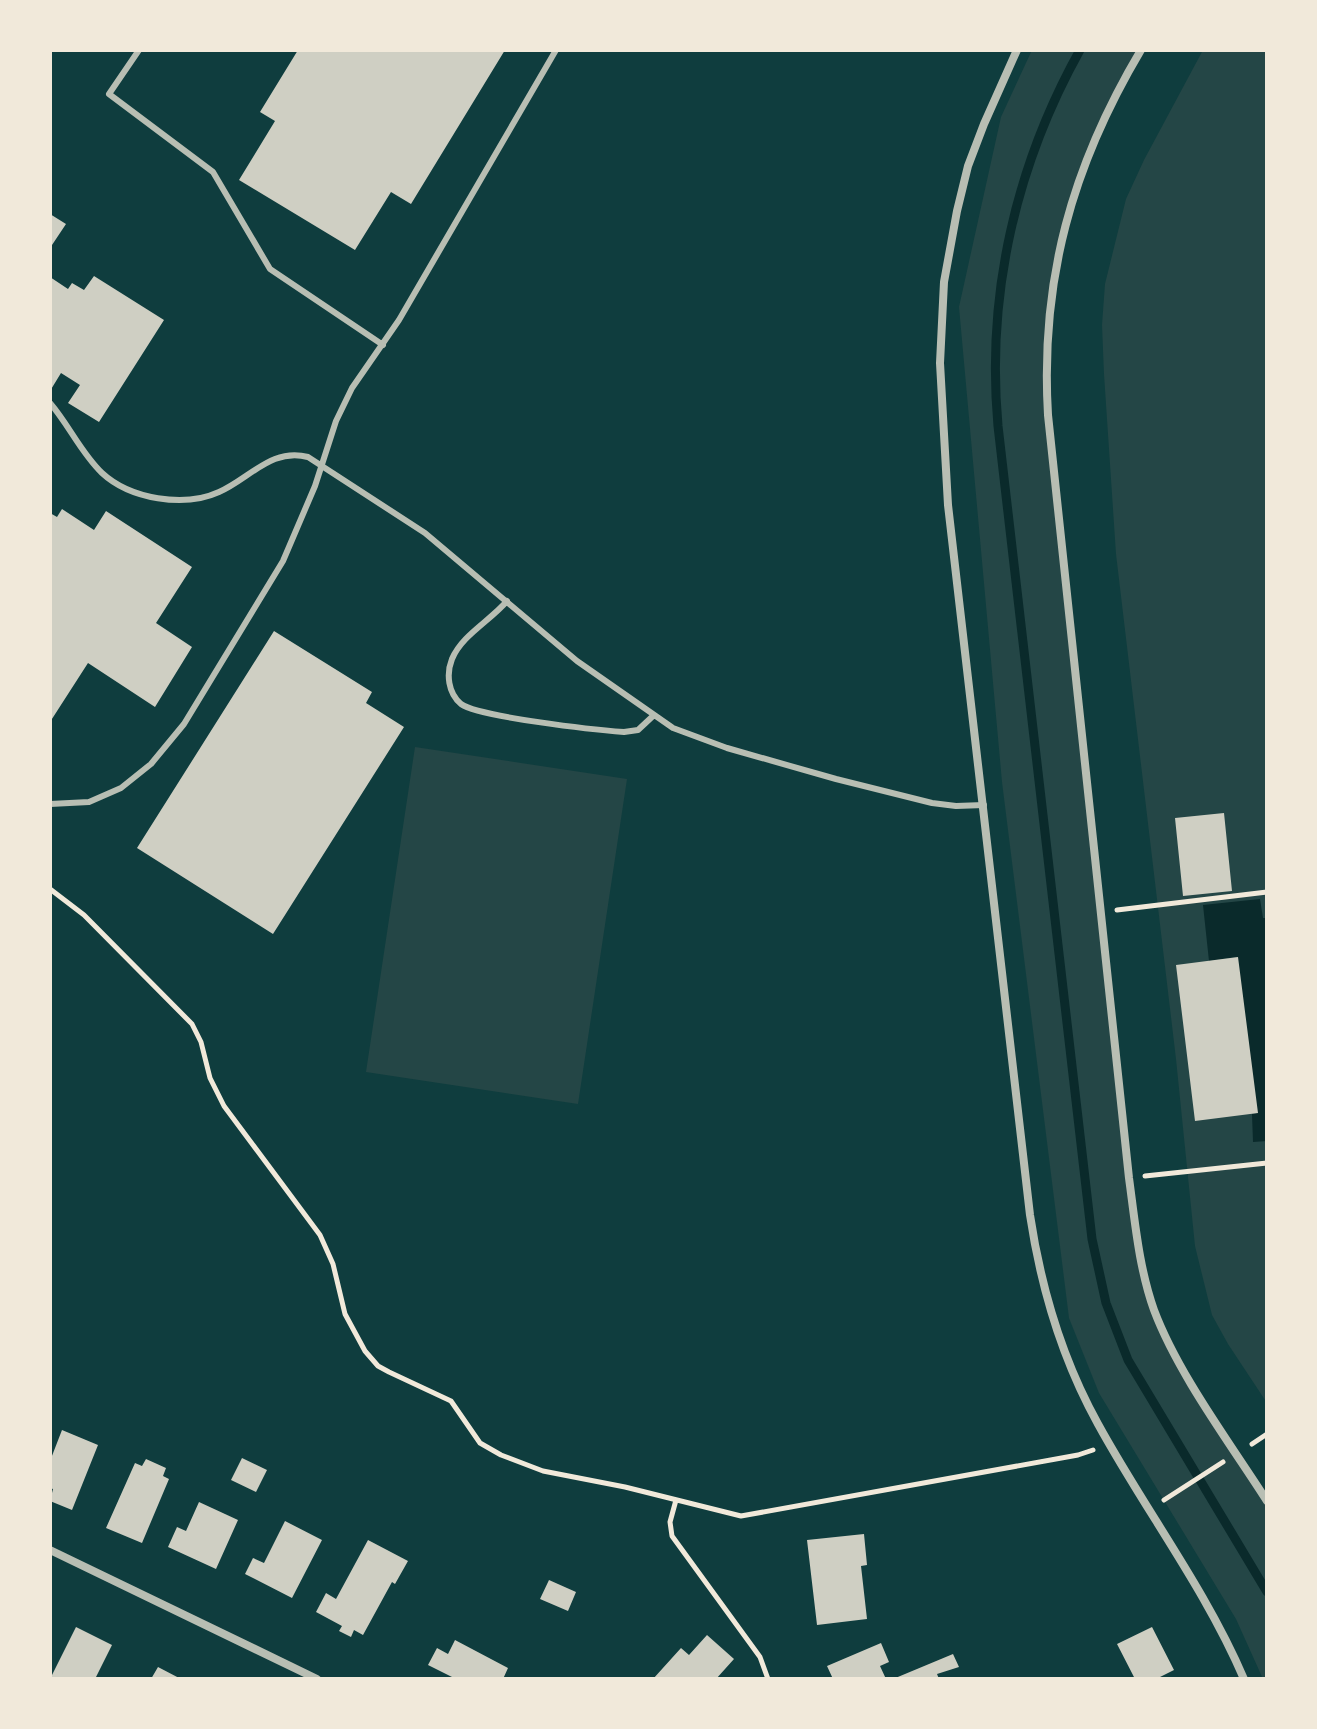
<svg xmlns="http://www.w3.org/2000/svg" width="1317" height="1729" font-family="Signika,sans-serif">
	<style>
		.green { fill: #244646 }
		.water { fill: #0a2a2b }
		.lines { fill: none; stroke-linecap: round; stroke-linejoin: round }
		.stream { stroke: #0a2a2b; stroke-width: 9 }
		.building { fill: #cfcfc3 }
		.path { stroke: #f1e9da; stroke-width: 5 }
		.service { stroke: #b8beb3; stroke-width: 6 }
		.minor { stroke: #b8beb3; stroke-width: 8 }
	</style>
	<rect width="100%" height="100%" fill="#0f3d3e"/>
	<path class="green" d="M 1032,50 L 1144,50 L 1098,129 L 1053,282 L 1046,371 L 1129,1178 L 1153,1308 L 1171,1349 L 1267,1506 L 1267,1679 L 1263,1679 L 1236,1619 L 1099,1393 L 1069,1318 L 1002,782 L 959,307 L 1001,117 Z
		M 1203,50 L 1267,50 L 1267,1403 L 1228,1344 L 1212,1315 L 1195,1246 L 1176,1059 L 1116,554 L 1104,374 L 1102,325 L 1105,284 L 1126,199 L 1144,160 Z
		M 415,747 L 627,779 L 578,1104 L 366,1072 Z"/>
	<path class="water" d="M 1260,899 L 1263,918 L 1267,918 L 1267,1141 L 1253,1142 L 1252,1114 L 1257,1113 L 1237,957 L 1209,961 L 1203,905 Z"/>
	<g class="lines">
		<path class="stream" d="M 1080,50 C 1016,165 986,294 998,426 L 1092,1239 L 1106,1303 L 1128,1360 L 1267,1592"/>
	</g>
	<path class="building" d="M 298,50 L 505,50 L 411,204 L 391,192 L 355,250 L 239,180 L 275,121 L 260,112 Z
		M 50,214 L 66,224 L 50,248 Z
		M 94,276 L 164,320 L 99,422 L 68,403 L 80,385 L 61,373 L 50,391 L 50,277 L 68,289 L 72,283 L 84,290 Z
		M 62,509 L 94,530 L 106,511 L 192,567 L 156,623 L 192,647 L 155,707 L 88,663 L 50,722 L 50,513 L 57,517 Z
		M 274,631 L 372,692 L 366,703 L 404,727 L 273,934 L 137,848 Z
		M 1224,813 L 1232,891 L 1183,896 L 1175,818 Z
		M 1238,957 L 1258,1113 L 1195,1121 L 1176,965 Z
		M 62,1430 L 98,1445 L 72,1510 L 50,1501 L 53,1489 L 50,1488 L 50,1461 Z
		M 242,1458 L 267,1470 L 256,1492 L 231,1480 Z
		M 146,1459 L 166,1468 L 163,1476 L 169,1479 L 142,1543 L 106,1528 L 135,1463 L 142,1466 Z
		M 199,1502 L 238,1520 L 216,1569 L 168,1547 L 177,1527 L 186,1531 Z
		M 285,1521 L 322,1540 L 292,1598 L 245,1574 L 253,1558 L 264,1563 Z
		M 864,1534 L 867,1565 L 861,1566 L 867,1619 L 817,1625 L 807,1540 Z
		M 368,1540 L 408,1561 L 395,1584 L 392,1582 L 363,1635 L 354,1630 L 351,1637 L 339,1631 L 342,1626 L 316,1612 L 326,1593 L 336,1599 Z
		M 549,1580 L 576,1592 L 568,1611 L 540,1599 Z
		M 76,1627 L 112,1645 L 95,1679 L 50,1679 Z
		M 1152,1627 L 1174,1670 L 1156,1679 L 1135,1679 L 1117,1644 Z
		M 707,1635 L 734,1659 L 716,1679 L 653,1679 L 681,1648 L 689,1655 Z
		M 455,1640 L 508,1668 L 503,1679 L 456,1679 L 428,1665 L 437,1648 L 448,1654 Z
		M 881,1643 L 889,1662 L 880,1666 L 886,1679 L 833,1679 L 827,1666 Z
		M 953,1654 L 959,1667 L 937,1674 L 939,1679 L 893,1679 Z
		M 158,1667 L 181,1679 L 151,1679 Z"/>
	<g class="lines">
		<path class="path" d="M 50,889 L 84,915 L 192,1024 L 201,1042 L 210,1078 L 224,1106 L 320,1235 L 333,1264 L 345,1314 L 365,1351 L 378,1366 L 389,1372 L 451,1401 L 480,1443 L 501,1455 L 543,1471 L 625,1487 L 741,1516 L 1078,1455 L 1093,1450
			M 1117,910 L 1267,892
			M 1145,1176 L 1267,1163
			M 1252,1444 L 1267,1434
			M 676,1500 L 670,1522 L 672,1536 L 760,1657 L 768,1679
			M 1164,1500 L 1223,1462"/>
		<path class="service" d="M 139,50 L 109,94 L 213,172 L 270,269 L 383,345
			M 50,403 C 69,425 81,453 102,473 C 130,499 184,508 219,492 C 249,479 272,447 308,457 L 425,533 L 577,661 L 673,728 L 727,748 L 836,779 L 932,803 L 956,806 L 984,805
			M 507,601 C 490,621 462,635 452,659 C 446,674 448,693 461,704 C 479,717 596,730 624,732 L 638,730 L 653,716
			M 50,804 L 89,802 L 121,788 L 151,764 L 184,724 L 283,561 L 315,486 L 336,421 L 352,388 L 399,320 L 556,50"/>
		<path class="minor" d="M 1017,50 L 984,124 L 968,166 L 957,211 L 944,282 L 940,363 L 948,505 L 1030,1215 C 1041,1288 1062,1359 1098,1424 C 1145,1510 1205,1588 1244,1679
			M 1141,50 C 1072,166 1040,280 1048,415 L 1129,1178 C 1135,1222 1139,1268 1154,1310 C 1178,1374 1230,1443 1267,1501
			M 50,1550 L 317,1679"/>
	</g>
	<rect width="1317" height="1729" fill="none" stroke="#f1e9da" stroke-width="104"/>
</svg>
